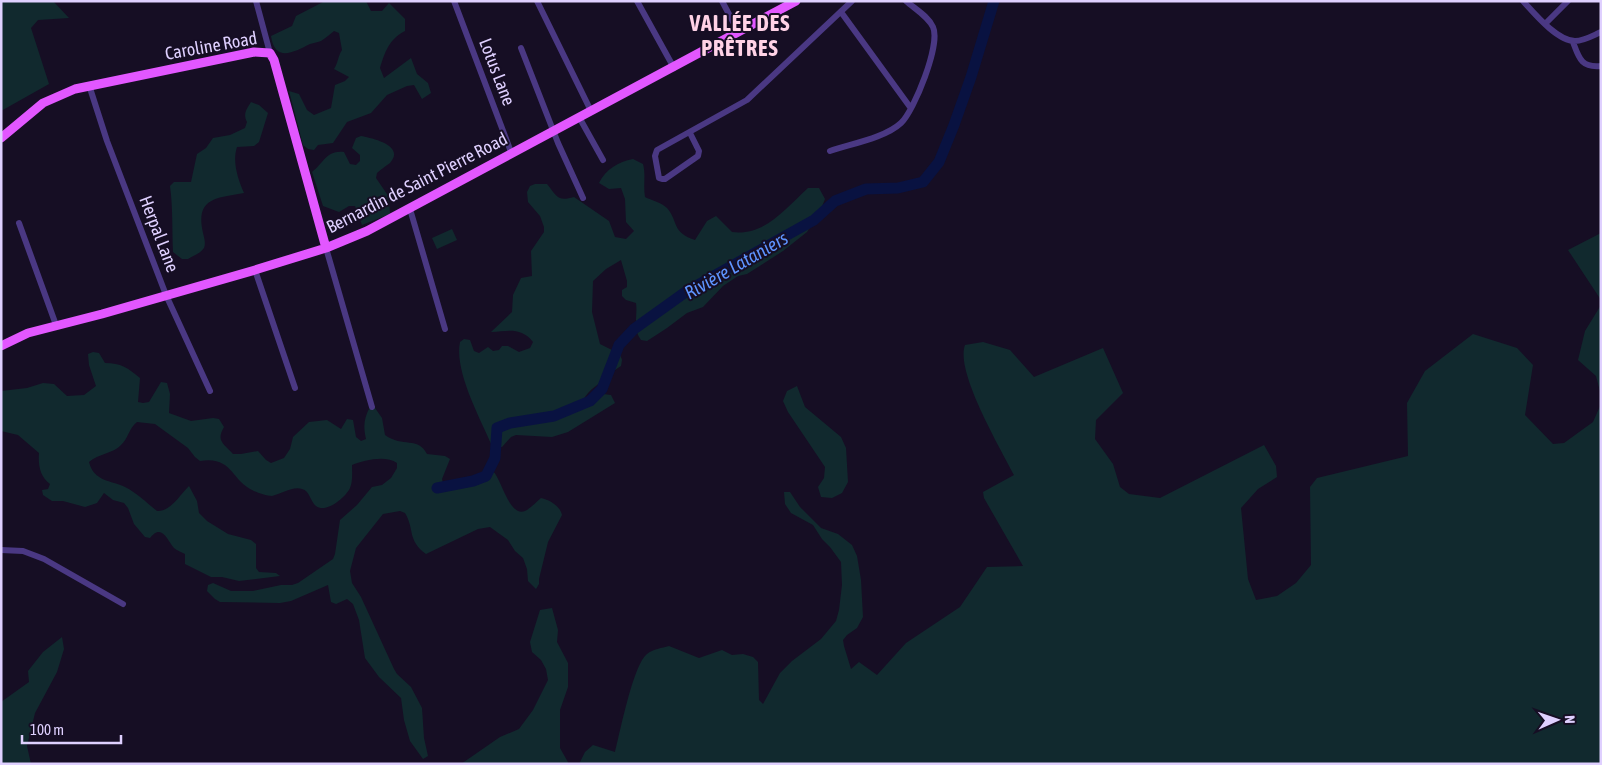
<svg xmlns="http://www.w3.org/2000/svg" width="1602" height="765" font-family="'Asap Condensed',sans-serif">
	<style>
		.green { fill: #11292e }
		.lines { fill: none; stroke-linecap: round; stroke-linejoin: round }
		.river { stroke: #091241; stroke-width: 11 }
		.minor { stroke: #4a3883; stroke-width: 6 }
		.major { stroke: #e257ff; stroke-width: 9 }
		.labels { text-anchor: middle; stroke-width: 4; stroke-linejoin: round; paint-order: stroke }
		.street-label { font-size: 18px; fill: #dfd0ff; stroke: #160e24 }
		.water-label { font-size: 19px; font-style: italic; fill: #5e94ff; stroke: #160e24 }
		.district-label { font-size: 22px; font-weight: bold; letter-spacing: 1px; fill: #ffd2e6; stroke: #160e24 }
	</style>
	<rect width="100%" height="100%" fill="#160e24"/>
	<path class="green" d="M 1,1 L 53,1 L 69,18 L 38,20 L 31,28 L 49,84 L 1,111 Z
		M 325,1 L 366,1 L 371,11 L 382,11 L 389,3 L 405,19 L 405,31 C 389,39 385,52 380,68 L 384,78 L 411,58 L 417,74 L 428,83 L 431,93 L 422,99 L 414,85 L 407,86 L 387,95 L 371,113 L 347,122 L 333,143 L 318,145 L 314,150 L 308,149 L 303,145 L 289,91 L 299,94 L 307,110 L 314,115 L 331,108 L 335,85 L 345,81 L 349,77 L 334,69 C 338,63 338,56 342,50 L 339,33 L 334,31 C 330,34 326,38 321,41 C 318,42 314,43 310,44 C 294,52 275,63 271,36 L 292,26 L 296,16 Z
		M 251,102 L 259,105 L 268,113 L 259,142 L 254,146 L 237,147 C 232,162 238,179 244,193 C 216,198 195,198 203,233 C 204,237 206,243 204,248 C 201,253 193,256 188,259 L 182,259 L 173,252 C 172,230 173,208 170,186 L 174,182 L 191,182 L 197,154 L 206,148 L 213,138 L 230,135 L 245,128 L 247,122 C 243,114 246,110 251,102 Z
		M 361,136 C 371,138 406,145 390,163 C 386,166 381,169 377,173 L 376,178 L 389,197 L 390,214 L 362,225 L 355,206 L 349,206 L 339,212 L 323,206 L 312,172 C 324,163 326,150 344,152 L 350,164 L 356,165 L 360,161 L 360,155 L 352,148 L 356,138 Z
		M 633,159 L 643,164 C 646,175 643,185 645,197 C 651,200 662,203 667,208 C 679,222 671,232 695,240 L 707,221 L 716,216 L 732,232 C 765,236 785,209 808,188 L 819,188 L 825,199 L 821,209 L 807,232 L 783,251 L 747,274 L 738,276 L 723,286 L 703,307 L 687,313 L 667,328 L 647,341 L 641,340 C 632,328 638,316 636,303 L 626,300 L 622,296 L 622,290 L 627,287 L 627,281 L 621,260 L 606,269 L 593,281 L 592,312 L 600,344 L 620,354 L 622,360 L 621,366 C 614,370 609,376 602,381 C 592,389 584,394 580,408 L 586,406 L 603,394 L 611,395 L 615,403 L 568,432 L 552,437 L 516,435 L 511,437 L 502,447 L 497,448 L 492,446 C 480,418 454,371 460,342 L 464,339 L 470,340 L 474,351 L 479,353 L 488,347 L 493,351 L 499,350 L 502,346 L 508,346 L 519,352 L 530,348 L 533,342 C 521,327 509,331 491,332 L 512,312 L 513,295 L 521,278 L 532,276 L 531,251 L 544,232 L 544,227 L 540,216 L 528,202 L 527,192 L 530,186 L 535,184 L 547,184 C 557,196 557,202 574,197 L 609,221 L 615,237 L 626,239 L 634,231 L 626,222 L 625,199 L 621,188 L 609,189 L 599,183 C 606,169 618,162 633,159 Z
		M 452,229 L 457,240 L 437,249 L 432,238 Z
		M 1601,233 L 1601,300 L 1568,250 Z
		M 1601,305 L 1601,395 L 1596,376 L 1578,360 L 1585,331 Z
		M 1473,334 L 1517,348 L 1533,365 L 1525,415 L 1553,444 L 1564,443 L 1593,422 L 1601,404 L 1601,764 L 579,764 L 585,752 L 593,745 L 615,752 C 620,733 633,665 647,654 C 653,649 662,648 669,646 L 699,658 L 722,650 L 732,655 L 743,654 L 753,657 L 758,662 L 759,700 L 763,704 L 780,673 L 792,661 L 821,639 L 836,621 L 839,610 L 842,585 L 841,562 L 830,547 L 822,539 L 813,525 L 791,513 L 785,504 L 784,492 L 790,492 L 800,507 L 821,528 L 838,534 L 852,545 L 857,556 L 861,580 L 863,617 L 857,628 L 847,635 L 843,640 L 844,646 L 851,669 L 859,662 L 877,675 L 906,643 L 960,607 L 987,567 L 1023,566 L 984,498 L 983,492 L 1014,475 C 1001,449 955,372 965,345 L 983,342 L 1010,350 L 1034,377 L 1103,348 L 1123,393 L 1096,420 L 1095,439 L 1113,464 L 1120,487 L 1129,494 L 1160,498 L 1264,445 L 1276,466 L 1277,477 L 1258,489 L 1241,508 L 1248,579 L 1256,600 L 1277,596 L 1296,583 L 1311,565 L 1310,487 L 1317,478 L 1408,456 L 1407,403 L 1425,371 Z
		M 93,352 L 99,353 L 105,363 C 121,363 128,368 140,378 L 138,402 L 143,403 L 149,402 L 161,382 L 167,383 L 170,394 L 169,413 L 191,421 L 213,418 L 219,419 L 224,427 C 216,441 223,443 233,454 L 241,454 L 258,451 L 266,460 L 271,463 L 284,458 L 290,449 L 293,437 L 309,422 L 327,420 L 341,429 L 347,419 L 353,420 L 356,437 L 361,441 L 366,439 C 363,426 364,418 370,407 L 375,408 L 382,418 L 385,435 C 403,448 418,436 427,454 L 445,456 L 450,459 L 442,479 L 444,487 C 463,485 480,486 493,471 C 502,480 509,517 525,511 C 531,508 536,502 541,498 C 550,500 560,506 562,515 L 548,542 L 539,579 L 539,584 L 536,589 L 528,581 L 527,569 L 523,558 L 515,551 L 508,540 L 490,527 L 478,529 L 426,554 C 407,540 415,530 405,513 L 400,511 L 383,514 L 356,548 L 350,571 L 352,583 L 361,597 L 394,669 L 397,674 L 411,687 L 422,708 L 424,738 L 428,756 L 423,759 L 410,741 L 404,720 L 401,698 L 379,677 L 365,658 L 359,620 L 353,604 L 347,599 L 336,604 L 331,602 L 328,585 L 291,601 L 280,603 L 220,602 L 215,599 L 207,591 L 208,585 L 213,583 L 231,591 L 253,591 L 281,585 L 292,585 L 298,583 L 333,559 L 335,554 L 340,520 L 357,505 L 372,487 L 382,485 L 391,478 L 397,468 L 397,463 C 386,455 364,460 352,465 C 352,472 353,481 350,488 C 346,497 326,514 316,506 C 310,501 310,491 302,489 C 293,486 281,494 272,496 C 267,496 259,493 254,491 C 230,480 233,456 200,461 L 195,457 L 188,448 L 155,424 L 137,422 C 129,428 128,439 121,445 C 114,453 98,454 89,462 C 94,482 111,480 125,487 C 137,493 147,503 157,511 C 170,512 180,495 189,486 L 197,501 L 199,513 L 207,521 L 228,534 L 251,540 L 256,544 L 256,568 L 259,572 L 276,573 L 280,576 L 239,581 L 222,577 L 211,577 L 185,564 L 185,554 C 181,552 176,550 174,548 C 167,540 162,523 150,538 L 145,537 L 134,524 L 128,508 L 124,503 L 113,500 L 104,493 L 97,503 L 85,507 L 63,501 L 52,501 L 43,495 L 42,490 L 48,489 L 50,484 C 40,477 38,465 39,453 L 18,435 L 1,431 L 1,391 L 27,388 L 43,383 L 54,384 L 67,396 L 84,395 L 96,386 L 89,365 L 88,354 Z
		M 797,386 L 805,407 L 841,437 L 846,448 L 848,482 L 842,493 L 832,498 L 821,497 L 818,487 L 824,478 L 825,467 L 788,412 L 783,401 L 787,391 Z
		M 552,608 L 558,630 L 557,642 L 568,663 L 568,687 L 560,710 L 560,748 L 569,764 L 461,764 L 500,737 L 519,729 L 533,710 L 548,680 L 546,669 L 541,660 L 532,652 L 530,642 L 540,610 Z
		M 62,637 L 64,649 L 57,672 L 35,713 L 27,746 L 31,764 L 1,764 L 1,702 L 29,682 L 28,671 L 43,652 Z"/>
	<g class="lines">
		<path class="river" d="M 437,488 L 473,481 L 486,476 L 495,458 L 497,428 L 510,423 L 554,416 L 590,401 L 602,389 L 619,345 L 634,329 L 687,291 L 814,220 L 835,201 L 866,189 L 898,188 L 923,182 L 939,162 L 954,125 L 971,77 L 994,1"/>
		<path class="minor" d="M 256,1 L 270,53
			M 454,1 L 511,152
			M 537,1 L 591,111
			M 637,1 L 674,68
			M 722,1 L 739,33
			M 1523,1 C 1534,13 1557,41 1575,41 C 1584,41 1592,36 1601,32
			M 841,12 L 910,107
			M 1545,24 L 1568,1
			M 1573,42 C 1579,58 1581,68 1601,66
			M 521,48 L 558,143 L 583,198
			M 89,85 L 107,141 L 166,295 L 210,391
			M 579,117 L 603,160
			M 690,133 L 699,151 L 698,156 L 665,179 L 662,179 L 659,178 L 655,156 L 657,150 L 747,100 L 852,1
			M 830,151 C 850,144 885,138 901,123 C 914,111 941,44 933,27 C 928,16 915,9 906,1
			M 410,209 L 445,329
			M 19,223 L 56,325
			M 326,248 L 372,407
			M 255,270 L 295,388
			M 1,550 L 23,551 L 44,559 L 123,604"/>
		<path class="major" d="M 1,138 L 43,103 L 75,89 L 254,52 L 270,53 L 274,60 L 326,248
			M 1,346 L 28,333 L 102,314 L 255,270 L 326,248 L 367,231 L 796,1"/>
	</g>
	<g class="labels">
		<g class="street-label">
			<text transform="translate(211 46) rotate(-10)" y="6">Caroline Road</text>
			<text transform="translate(497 72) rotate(69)" y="6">Lotus Lane</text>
			<text transform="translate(417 183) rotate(-27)" y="6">Bernardin de Saint Pierre Road</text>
			<text transform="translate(159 234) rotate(69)" y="6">Herpal Lane</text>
		</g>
		<g class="water-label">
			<text transform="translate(736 265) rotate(-30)" y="7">Rivière Lataniers</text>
		</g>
		<g class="district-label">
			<text x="740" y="31">VALLÉE DES<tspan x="740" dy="25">PRÊTRES</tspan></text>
		</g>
	</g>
	<rect width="1602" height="765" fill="none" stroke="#dfd0ff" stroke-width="5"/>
	<g transform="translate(1557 720) rotate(88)" stroke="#160e24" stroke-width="4" paint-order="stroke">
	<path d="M0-4L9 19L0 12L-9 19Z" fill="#dfd0ff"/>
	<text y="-8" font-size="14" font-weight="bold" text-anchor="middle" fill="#dfd0ff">N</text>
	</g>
	<path d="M22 735v8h99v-8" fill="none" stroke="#dfd0ff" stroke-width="2.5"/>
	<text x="30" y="735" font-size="15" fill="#dfd0ff" stroke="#160e24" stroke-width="4" paint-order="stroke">100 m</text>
</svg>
